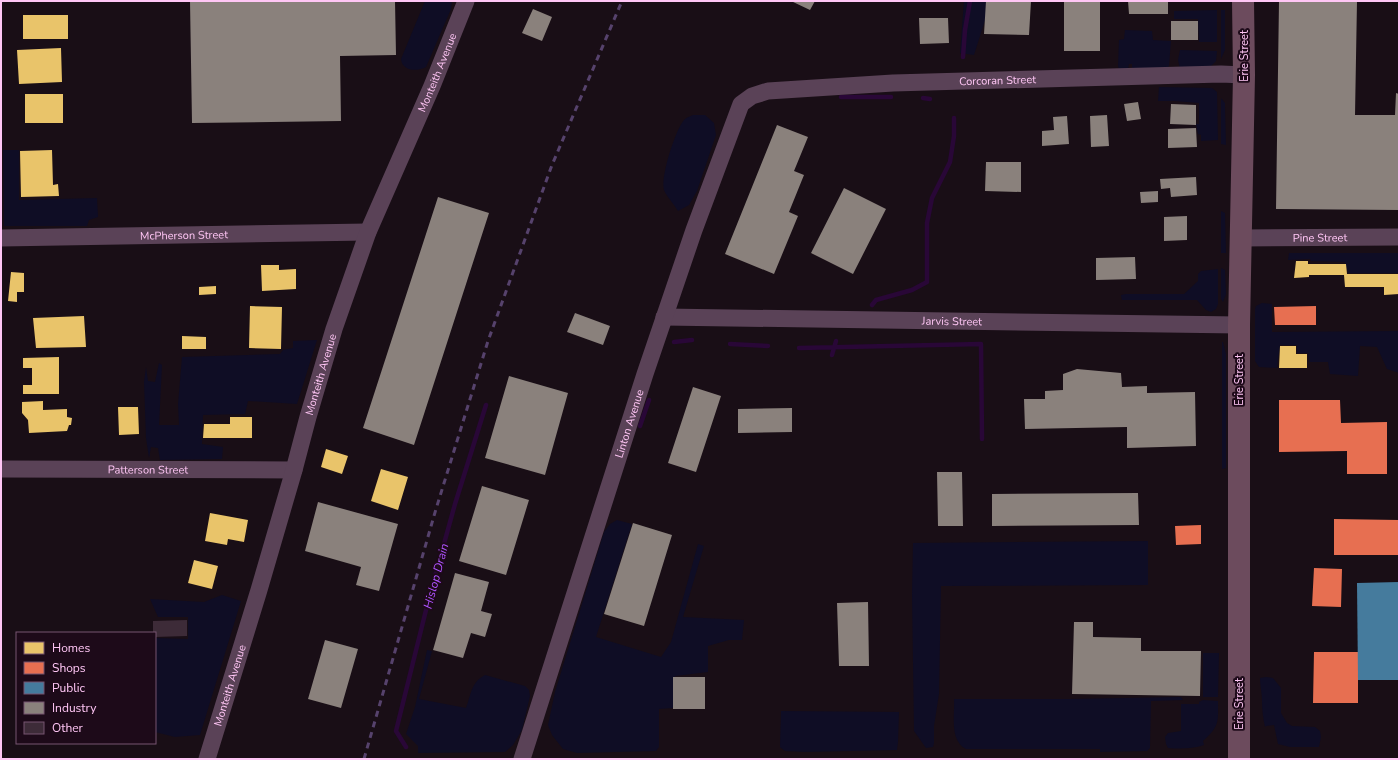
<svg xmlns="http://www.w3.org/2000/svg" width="1400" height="760" font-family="'Nunito Sans',sans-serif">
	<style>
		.green { fill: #0f0d25 }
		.homes { fill: #e9c46a }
		.shops { fill: #e76f51 }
		.public { fill: #457b9d }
		.industry { fill: #8a817c }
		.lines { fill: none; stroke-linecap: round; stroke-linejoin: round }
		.stream { stroke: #290737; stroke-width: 4.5 }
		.building { fill: #3d2b38 }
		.minor { stroke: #5a4257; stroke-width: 17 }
		.primary { stroke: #6c4b5d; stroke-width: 22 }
		.rail { stroke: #56426c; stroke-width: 3; stroke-dasharray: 6 5; stroke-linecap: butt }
		.labels { text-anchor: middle; stroke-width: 4; stroke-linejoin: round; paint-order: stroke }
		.street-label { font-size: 11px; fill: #ffc6f5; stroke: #1d0a19 }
		.water-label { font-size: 12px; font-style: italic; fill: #af54ff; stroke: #1d0a19 }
	</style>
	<rect width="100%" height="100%" fill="#190e16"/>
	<path class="green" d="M 425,1 L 452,1 L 451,9 L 426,67 C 417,72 402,71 401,59 Z
		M 964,1 L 986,1 L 986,17 L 974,55 L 960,53 Z
		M 1217,10 L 1217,42 L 1199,42 L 1198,19 L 1174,19 L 1174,11 Z
		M 1221,10 L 1225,10 L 1225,50 L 1221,59 Z
		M 1125,30 L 1152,31 L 1153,40 L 1171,41 L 1169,66 L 1167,68 L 1132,68 L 1132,64 L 1129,64 L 1128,69 L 1119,69 L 1118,66 L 1119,40 L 1124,39 Z
		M 1180,50 L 1217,51 L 1216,61 L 1211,66 L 1180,69 L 1178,60 Z
		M 1159,87 L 1212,88 L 1217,92 L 1218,140 L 1201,141 L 1201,135 L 1198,134 L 1196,124 L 1199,124 L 1199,103 L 1174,101 L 1158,101 Z
		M 1221,98 L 1225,103 L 1225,107 L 1226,145 L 1221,144 Z
		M 693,115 L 705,115 L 714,123 L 716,135 L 697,191 L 689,205 L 678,211 C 674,204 667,197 664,190 C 660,178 676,127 685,119 C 687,117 691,116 693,115 Z
		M 3,150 L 19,150 L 19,200 L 97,198 L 98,217 L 89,220 L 87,226 L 4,226 Z
		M 1221,211 L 1225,213 L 1226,253 L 1221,253 Z
		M 1289,253 L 1399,253 L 1399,273 L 1348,273 L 1345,262 L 1311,261 L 1310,259 L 1288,260 Z
		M 1221,268 L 1225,270 L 1226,294 L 1223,302 L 1221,299 Z
		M 1218,269 L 1218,304 L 1216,309 L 1211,312 L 1206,310 L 1197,300 L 1122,300 L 1121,295 L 1126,294 L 1184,294 L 1198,281 L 1198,274 L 1201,271 Z
		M 1262,303 L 1272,304 L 1272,332 L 1399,331 L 1399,373 L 1387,369 L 1377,347 L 1360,346 L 1358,376 L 1330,374 L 1328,362 L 1309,362 L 1308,353 L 1297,353 L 1297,345 L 1280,345 L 1277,368 L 1259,367 L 1255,361 L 1255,309 L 1256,306 Z
		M 317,340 L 297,404 L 248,401 L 245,414 L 203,415 L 202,444 L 223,447 L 222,459 L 160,460 L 158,448 L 151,447 L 149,458 L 146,438 L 144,382 L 146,367 L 148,381 L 155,382 L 159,363 L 162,365 L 159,425 L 179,425 L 178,404 L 182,357 L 280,354 L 283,350 L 293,348 L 293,341 Z
		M 1222,342 L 1223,342 L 1226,354 L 1226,468 L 1222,469 Z
		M 617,520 L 632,524 L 596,637 L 661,657 L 671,642 L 698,544 L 704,546 L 683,617 L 744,620 L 742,640 L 729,640 L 708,646 L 708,672 L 675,676 L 673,708 L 659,709 L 659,747 L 656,751 L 577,753 L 563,749 L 552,735 L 548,725 L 555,692 L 604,532 L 610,524 Z
		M 1148,541 L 1148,585 L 941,586 L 939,694 L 934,726 L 934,743 L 933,747 L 926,748 L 914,731 L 912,594 L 913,543 Z
		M 222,595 L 241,601 L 200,735 L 175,737 L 155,732 L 155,638 L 188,639 L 188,617 L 158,617 L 150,599 L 204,602 Z
		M 427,650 L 432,651 L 419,699 L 466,708 C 471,695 471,682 485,675 L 525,686 L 529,690 L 530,696 L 522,730 L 513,745 L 505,752 L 418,753 L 418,746 L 406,734 L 415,707 Z
		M 1203,653 L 1219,653 L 1218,697 L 1203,697 Z
		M 1266,677 L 1273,678 L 1281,688 L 1281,713 L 1287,723 L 1292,726 L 1315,727 L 1320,731 L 1321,737 L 1319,747 L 1290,747 L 1278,744 L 1274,725 L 1266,726 L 1265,727 C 1263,718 1262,710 1262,701 C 1262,693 1260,686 1260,678 Z
		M 1181,697 L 1183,700 L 1151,701 L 1150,748 L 1147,751 L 1100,752 L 1100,749 L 966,749 C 949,740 955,715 954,699 L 1070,699 Z
		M 1203,700 L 1218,701 C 1218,722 1220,726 1203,741 L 1204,745 C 1192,749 1180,749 1168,748 L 1166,744 L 1165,737 L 1168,733 L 1181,731 L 1181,704 L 1199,704 L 1199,702 Z
		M 781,711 L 899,712 L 898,742 L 897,750 L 805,752 L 785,751 L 780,747 Z"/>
	<path class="homes" d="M 23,15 L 68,15 L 68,39 L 23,39 Z
		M 61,48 L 62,82 L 19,84 L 17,50 Z
		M 25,94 L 63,94 L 63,123 L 25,123 Z
		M 52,150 L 53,185 L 58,184 L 59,196 L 21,197 L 20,151 Z
		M 1296,261 L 1308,261 L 1308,264 L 1346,264 L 1347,274 L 1399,274 L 1399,294 L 1384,295 L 1384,287 L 1345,287 L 1344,275 L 1309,275 L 1309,277 L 1294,278 Z
		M 261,265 L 279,265 L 279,270 L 296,269 L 296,289 L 262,291 Z
		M 11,272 L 24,273 L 24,292 L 17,292 L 17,302 L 8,301 Z
		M 216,286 L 216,294 L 199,295 L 199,287 Z
		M 250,306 L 282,307 L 281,349 L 249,348 Z
		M 84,316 L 86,347 L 36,348 L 33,318 Z
		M 182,336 L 206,337 L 206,349 L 182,349 Z
		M 1280,346 L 1296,346 L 1296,354 L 1307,354 L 1307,368 L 1279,368 Z
		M 59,357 L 59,394 L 23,394 L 23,385 L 32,385 L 32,368 L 23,368 L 23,358 Z
		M 43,401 L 43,410 L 67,409 L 67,417 L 72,418 L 71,425 L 69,425 L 67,431 L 29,433 L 28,420 L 22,413 L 22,402 Z
		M 118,407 L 138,407 L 139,434 L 119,435 Z
		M 230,417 L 252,417 L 252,438 L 203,438 L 204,424 L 230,424 Z
		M 326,449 L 348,456 L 342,474 L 321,467 Z
		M 381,469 L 408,477 L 398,510 L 371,501 Z
		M 210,513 L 248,520 L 244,542 L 228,539 L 227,545 L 205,541 Z
		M 194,560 L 218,566 L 212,589 L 188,583 Z"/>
	<path class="shops" d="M 1316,306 L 1316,325 L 1275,325 L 1274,307 Z
		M 1279,400 L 1340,400 L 1341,423 L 1387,422 L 1387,474 L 1347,474 L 1347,451 L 1279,452 Z
		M 1334,519 L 1399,520 L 1399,555 L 1334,555 Z
		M 1201,525 L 1201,544 L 1176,545 L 1175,526 Z
		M 1314,568 L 1342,569 L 1341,607 L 1312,606 Z
		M 1314,652 L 1358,652 L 1358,703 L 1313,703 Z"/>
	<path class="public" d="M 1399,582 L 1399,680 L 1358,680 L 1357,583 Z"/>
	<path class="industry" d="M 190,1 L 395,1 L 396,55 L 340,56 L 341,121 L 192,123 Z
		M 791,1 L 815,1 L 810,10 Z
		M 986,1 L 1031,1 L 1029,35 L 984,34 Z
		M 1064,1 L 1100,1 L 1100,51 L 1064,51 Z
		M 1128,1 L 1168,1 L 1168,14 L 1129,14 Z
		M 1279,1 L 1357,1 L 1355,115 L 1395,115 L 1396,93 L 1399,94 L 1399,210 L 1276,209 Z
		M 533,9 L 552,17 L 542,41 L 522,33 Z
		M 919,18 L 948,18 L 949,43 L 920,44 Z
		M 1171,21 L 1198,21 L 1198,40 L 1171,40 Z
		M 1138,102 L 1141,119 L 1127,121 L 1124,104 Z
		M 1171,104 L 1196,105 L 1196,125 L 1170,124 Z
		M 1107,115 L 1109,146 L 1091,147 L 1090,116 Z
		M 1067,116 L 1069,144 L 1042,146 L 1042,131 L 1054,130 L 1053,117 Z
		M 777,125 L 808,137 L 794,171 L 804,175 L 789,212 L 798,216 L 774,274 L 725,254 Z
		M 1196,128 L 1197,147 L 1168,148 L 1168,129 Z
		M 986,162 L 1021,162 L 1021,192 L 985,191 Z
		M 1196,177 L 1197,195 L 1171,197 L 1170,188 L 1161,189 L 1160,179 Z
		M 844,188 L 886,209 L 853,274 L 811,253 Z
		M 1158,191 L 1158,202 L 1141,203 L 1140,192 Z
		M 438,197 L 489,213 L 414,445 L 363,428 Z
		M 1187,216 L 1187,240 L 1164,241 L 1164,217 Z
		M 1135,257 L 1136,279 L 1096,280 L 1096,258 Z
		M 575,313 L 610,326 L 603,345 L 567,332 Z
		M 1077,369 L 1121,373 L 1122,387 L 1147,386 L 1147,393 L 1195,392 L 1196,446 L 1127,448 L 1127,427 L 1025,429 L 1024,399 L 1045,399 L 1045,391 L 1063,390 L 1063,374 Z
		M 509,376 L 568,393 L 545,475 L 485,458 Z
		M 693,387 L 721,396 L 696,472 L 668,463 Z
		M 792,408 L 792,432 L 738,433 L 738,409 Z
		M 937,472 L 962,472 L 963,526 L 938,526 Z
		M 482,486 L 529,500 L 506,575 L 459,561 Z
		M 1138,493 L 1139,525 L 992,526 L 992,494 Z
		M 318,502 L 398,524 L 379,591 L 356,585 L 361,567 L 305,551 Z
		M 633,523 L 672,535 L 644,626 L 604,614 Z
		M 455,573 L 489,582 L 481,611 L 492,614 L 485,637 L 471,633 L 463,658 L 433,650 Z
		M 868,602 L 869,666 L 839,666 L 837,603 Z
		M 1074,622 L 1093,622 L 1093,637 L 1141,638 L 1141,651 L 1201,651 L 1200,696 L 1072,694 Z
		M 325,640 L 358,649 L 341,708 L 308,699 Z
		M 673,677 L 705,677 L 705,709 L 673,709 Z"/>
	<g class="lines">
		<path class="stream" d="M 963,57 L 965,30 L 970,1
			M 841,97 L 891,97
			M 923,98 L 930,99
			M 872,305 L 876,300 L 912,290 L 927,282 L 927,223 L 932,198 L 950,162 L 954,136 L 954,118
			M 674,342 L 692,340
			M 730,344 L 768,346
			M 799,348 L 981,344 L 982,439
			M 832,355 L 836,341
			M 640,426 L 649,400
			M 406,747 L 396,731 L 429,598 L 455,504 L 486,405"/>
	</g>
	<path class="building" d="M 187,620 L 187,636 L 155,637 L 155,633 L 153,633 L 153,621 Z"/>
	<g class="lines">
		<g class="minor">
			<path id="s1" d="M 1,238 L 368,232"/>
			<path id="s2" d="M 1241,238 L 1399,237"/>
			<path id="s3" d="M 664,317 L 1239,325"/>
			<path id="s4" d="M 1,469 L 294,470"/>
			<path id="s5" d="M 207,759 L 259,590 L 294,470 L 308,417 L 334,329 L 368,232 L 432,86 L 466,1"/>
			<path id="s6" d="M 522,759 L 645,374 L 694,230 L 741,104 L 752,96 L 768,91 L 893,83 L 1221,74 L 1244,75"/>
		</g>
		<path class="primary" d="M 1239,759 L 1239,325 L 1244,75 L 1243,1"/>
		<path class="rail" d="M 364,759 L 436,509 L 488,341 L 552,165 L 622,1"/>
	</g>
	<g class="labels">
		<g class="street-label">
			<text transform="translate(1244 56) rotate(-90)" y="4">Erie Street</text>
			<text dy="4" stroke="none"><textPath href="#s5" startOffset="725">Monteith Avenue</textPath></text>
			<text dy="4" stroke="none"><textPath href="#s6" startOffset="951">Corcoran Street</textPath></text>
			<text dy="4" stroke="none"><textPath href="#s1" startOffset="183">McPherson Street</textPath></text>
			<text dy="4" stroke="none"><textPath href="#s2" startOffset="79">Pine Street</textPath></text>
			<text dy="4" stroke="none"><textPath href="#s3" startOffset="288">Jarvis Street</textPath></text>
			<text dy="4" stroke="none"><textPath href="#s5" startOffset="401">Monteith Avenue</textPath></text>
			<text transform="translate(1239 380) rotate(-90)" y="4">Erie Street</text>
			<text dy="4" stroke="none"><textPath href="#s6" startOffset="352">Linton Avenue</textPath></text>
			<text dy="4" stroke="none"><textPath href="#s4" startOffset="147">Patterson Street</textPath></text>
			<text dy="4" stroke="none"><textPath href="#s5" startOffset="77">Monteith Avenue</textPath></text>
			<text transform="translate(1239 704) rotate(-90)" y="4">Erie Street</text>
		</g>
		<g class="water-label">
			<text transform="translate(436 576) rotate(-75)" y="4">Hislop Drain</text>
		</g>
	</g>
	<rect width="1400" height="760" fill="none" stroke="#ffc6f5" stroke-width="4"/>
	<rect x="16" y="632" width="140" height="112" fill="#1d0a19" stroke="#775571"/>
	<rect x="24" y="642" width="20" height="12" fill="#e9c46a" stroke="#775571"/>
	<text x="52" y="652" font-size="12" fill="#ffc6f5">Homes</text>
	<rect x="24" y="662" width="20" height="12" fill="#e76f51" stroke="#775571"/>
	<text x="52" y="672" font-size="12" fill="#ffc6f5">Shops</text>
	<rect x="24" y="682" width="20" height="12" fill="#457b9d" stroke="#775571"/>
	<text x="52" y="692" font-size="12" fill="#ffc6f5">Public</text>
	<rect x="24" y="702" width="20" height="12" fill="#8a817c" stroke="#775571"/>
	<text x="52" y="712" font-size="12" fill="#ffc6f5">Industry</text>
	<rect x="24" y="722" width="20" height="12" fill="#3d2b38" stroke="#775571"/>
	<text x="52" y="732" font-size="12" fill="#ffc6f5">Other</text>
</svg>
